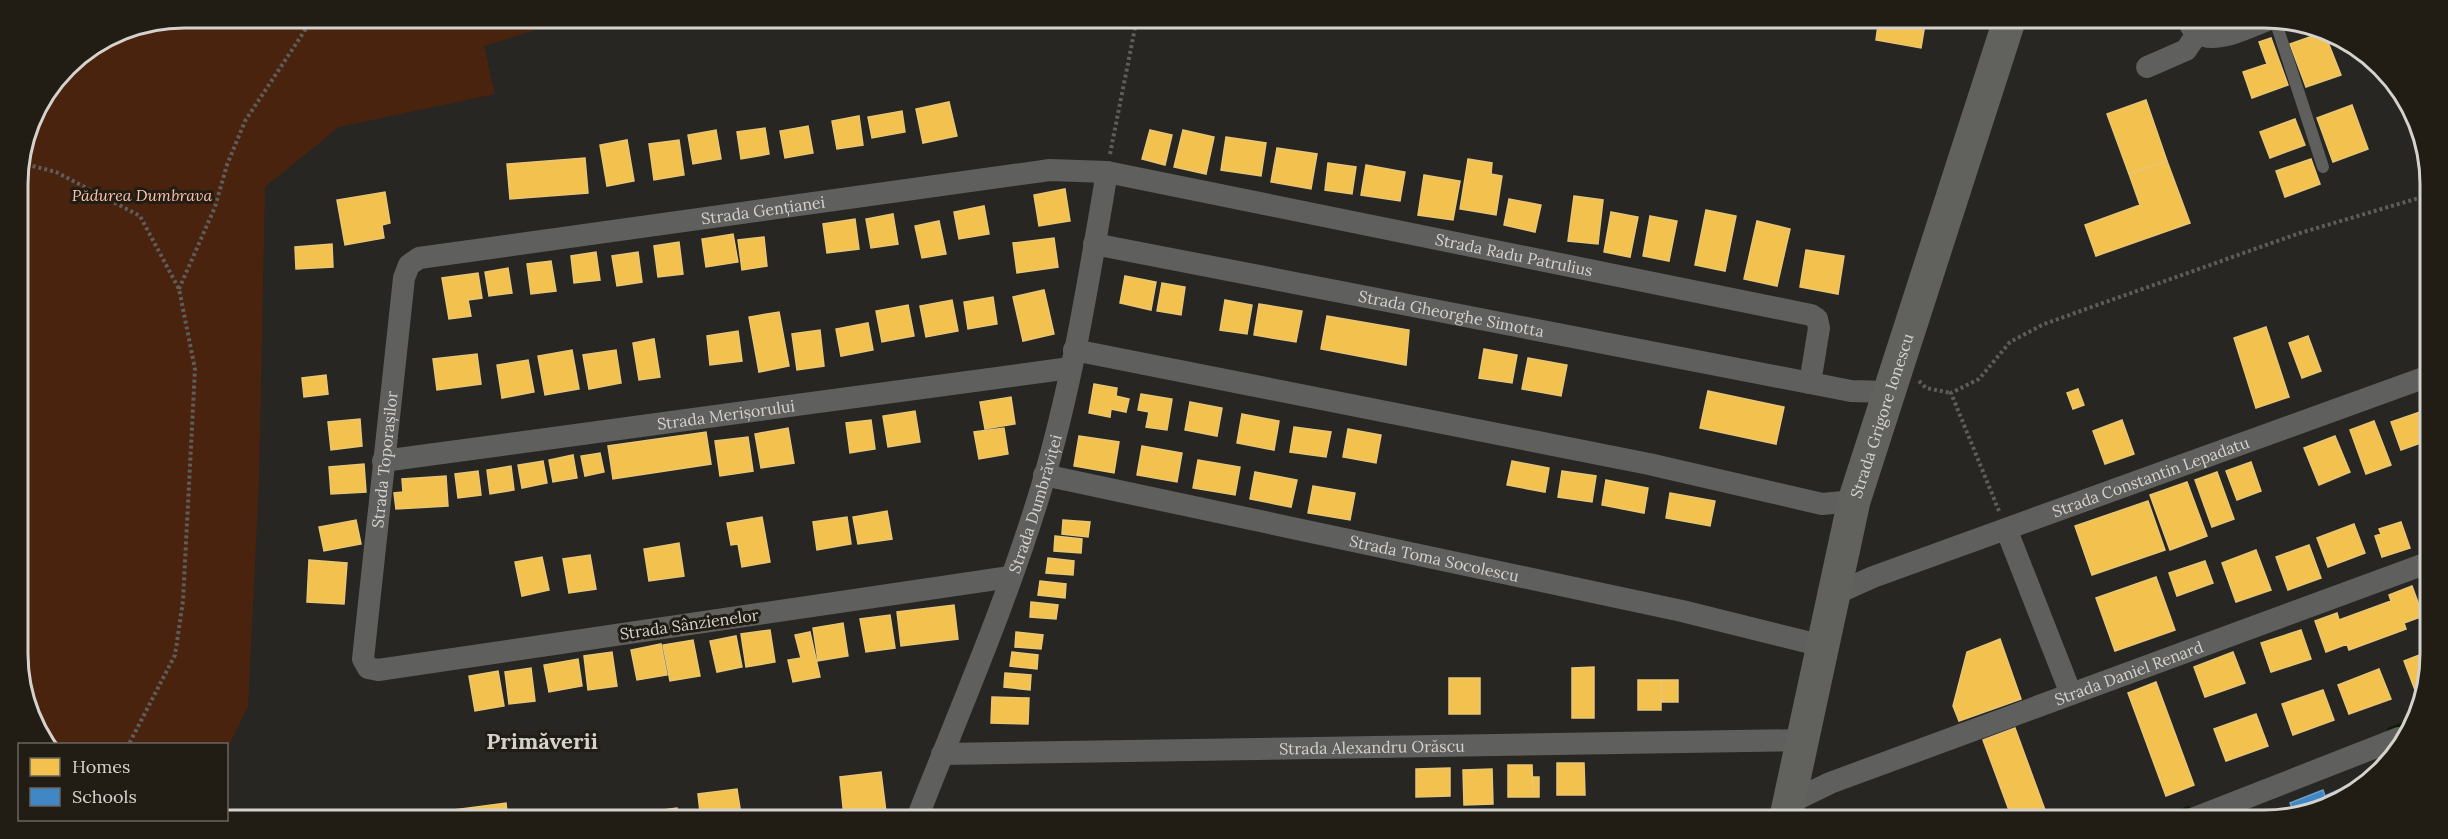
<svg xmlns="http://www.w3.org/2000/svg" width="2448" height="839" font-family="Lora,serif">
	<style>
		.green { fill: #4a230e }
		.homes { fill: #f2c14e; stroke: #e9c674; stroke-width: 1.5 }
		.schools { fill: #3f88c5; stroke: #6c9ec7; stroke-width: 1.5 }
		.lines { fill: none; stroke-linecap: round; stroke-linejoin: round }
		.stream { stroke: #111e03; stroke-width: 6 }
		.path { stroke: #5e5d5a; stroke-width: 4; stroke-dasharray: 3 3; stroke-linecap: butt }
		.service { stroke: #5f5f5d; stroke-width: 12 }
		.minor { stroke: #5f5f5d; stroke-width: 22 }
		.secondary { stroke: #61615e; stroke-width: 33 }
		.labels { text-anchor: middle; stroke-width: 6; stroke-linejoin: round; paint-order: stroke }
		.park-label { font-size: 16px; font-style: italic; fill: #fec1a7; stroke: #211d15 }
		.street-label { font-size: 16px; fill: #d5d2cd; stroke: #211d15 }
		.district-label { font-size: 22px; font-weight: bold; fill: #d5d2cd; stroke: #211d15 }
		.rim { fill: none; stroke: #d5d2cd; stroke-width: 3 }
	</style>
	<rect width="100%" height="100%" fill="#272622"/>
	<path class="green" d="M 185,18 L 574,18 L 484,46 L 495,94 L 339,127 L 265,187 L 259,481 L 248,706 L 227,750 L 226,744 L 50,744 L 21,686 L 18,174 L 35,111 L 75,60 L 121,31 Z"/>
	<path class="homes" d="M 1879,18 L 1926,18 L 1921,48 L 1876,40 Z
		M 2324,32 L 2341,75 L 2306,87 L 2290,44 Z
		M 2271,38 L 2288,85 L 2252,98 L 2243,72 L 2267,64 L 2259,42 Z
		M 2146,100 L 2167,161 L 2129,174 L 2107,114 Z
		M 949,102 L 957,136 L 923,143 L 916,109 Z
		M 2352,105 L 2368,149 L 2333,162 L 2317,118 Z
		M 902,111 L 905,132 L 872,138 L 868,117 Z
		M 859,116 L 863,145 L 837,149 L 832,121 Z
		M 2295,119 L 2305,145 L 2270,158 L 2260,132 Z
		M 808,126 L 813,153 L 785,158 L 780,131 Z
		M 765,128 L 769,154 L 741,159 L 737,132 Z
		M 716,130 L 721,159 L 693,164 L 688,135 Z
		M 1150,130 L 1172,135 L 1165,165 L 1142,159 Z
		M 1183,130 L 1214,137 L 1206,174 L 1174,167 Z
		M 1226,137 L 1266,143 L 1261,176 L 1221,170 Z
		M 627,140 L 634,181 L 607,186 L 600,145 Z
		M 679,140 L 684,175 L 654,180 L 649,144 Z
		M 1277,148 L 1317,154 L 1311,189 L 1271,182 Z
		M 585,158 L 588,193 L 510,199 L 507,164 Z
		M 1468,159 L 1492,163 L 1491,174 L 1502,176 L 1496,215 L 1460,209 Z
		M 2311,159 L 2320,184 L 2285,197 L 2276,171 Z
		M 2167,161 L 2190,223 L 2096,256 L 2085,225 L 2140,205 L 2129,174 Z
		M 1328,163 L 1356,167 L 1352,194 L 1325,190 Z
		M 1366,165 L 1405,172 L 1400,201 L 1361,195 Z
		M 1424,175 L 1460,181 L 1453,220 L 1418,215 Z
		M 1065,189 L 1070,221 L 1039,226 L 1034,195 Z
		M 385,192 L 390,223 L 382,225 L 384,238 L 345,245 L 337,200 Z
		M 1574,196 L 1603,200 L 1598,244 L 1568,241 Z
		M 1509,199 L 1541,205 L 1535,232 L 1504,225 Z
		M 984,206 L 989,234 L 959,239 L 954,212 Z
		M 1706,210 L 1736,216 L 1725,271 L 1695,265 Z
		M 1611,212 L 1638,217 L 1630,257 L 1604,252 Z
		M 893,214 L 898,244 L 871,248 L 866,219 Z
		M 1650,216 L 1677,221 L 1669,261 L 1643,256 Z
		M 855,219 L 859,249 L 827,253 L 823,224 Z
		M 939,221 L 946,254 L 922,258 L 915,226 Z
		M 1757,221 L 1790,229 L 1777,286 L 1744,279 Z
		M 733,234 L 738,262 L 706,267 L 702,239 Z
		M 764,237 L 767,266 L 742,270 L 738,240 Z
		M 1054,238 L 1058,267 L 1017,273 L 1013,243 Z
		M 679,242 L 683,274 L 658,277 L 654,246 Z
		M 332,244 L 333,267 L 296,269 L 295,247 Z
		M 1806,250 L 1844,256 L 1838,294 L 1800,287 Z
		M 596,252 L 600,280 L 574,283 L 571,256 Z
		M 638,252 L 642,282 L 617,286 L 612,256 Z
		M 551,261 L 556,291 L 531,294 L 527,264 Z
		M 508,268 L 512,293 L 489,296 L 485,272 Z
		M 478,273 L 482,298 L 468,300 L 471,316 L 449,319 L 442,278 Z
		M 1125,276 L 1156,282 L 1151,310 L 1120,303 Z
		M 1162,283 L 1185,287 L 1181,315 L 1157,311 Z
		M 1044,290 L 1054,334 L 1023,341 L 1013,297 Z
		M 993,297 L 997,324 L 968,329 L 964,302 Z
		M 952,300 L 958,331 L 926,337 L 920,306 Z
		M 1225,300 L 1252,305 L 1247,334 L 1220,330 Z
		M 1259,304 L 1302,311 L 1296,342 L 1254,335 Z
		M 908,305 L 914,336 L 882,342 L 876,311 Z
		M 779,312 L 789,366 L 759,372 L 749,317 Z
		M 1327,316 L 1409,330 L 1406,365 L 1321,349 Z
		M 868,323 L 873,350 L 841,356 L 836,329 Z
		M 2266,327 L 2289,397 L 2256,408 L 2234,338 Z
		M 820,330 L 824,366 L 797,370 L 792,334 Z
		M 738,331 L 742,361 L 710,365 L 707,336 Z
		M 2308,336 L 2321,371 L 2302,378 L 2289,343 Z
		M 654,339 L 660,377 L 639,380 L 633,343 Z
		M 1484,349 L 1517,355 L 1512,383 L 1479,378 Z
		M 572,350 L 579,389 L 545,395 L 538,356 Z
		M 616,350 L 621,383 L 589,389 L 583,355 Z
		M 477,354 L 481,384 L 437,390 L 433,359 Z
		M 1528,358 L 1567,365 L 1561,396 L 1522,389 Z
		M 528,360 L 534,392 L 502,398 L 497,365 Z
		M 326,375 L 328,394 L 304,397 L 302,378 Z
		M 1094,384 L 1117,388 L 1116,396 L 1129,399 L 1126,412 L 1111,409 L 1110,417 L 1089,413 Z
		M 2078,389 L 2084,405 L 2073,409 L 2067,393 Z
		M 1708,391 L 1784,407 L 1776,444 L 1700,428 Z
		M 1141,394 L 1172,399 L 1167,430 L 1146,427 L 1149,412 L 1138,410 Z
		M 1011,397 L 1015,424 L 985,429 L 980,402 Z
		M 1190,402 L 1222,408 L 1217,436 L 1185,430 Z
		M 915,411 L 920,442 L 888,447 L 883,416 Z
		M 2423,411 L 2429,430 L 2429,440 L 2401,450 L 2391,422 Z
		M 1242,414 L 1279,421 L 1274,450 L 1237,443 Z
		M 360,419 L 362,446 L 331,450 L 328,422 Z
		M 871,420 L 875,449 L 850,453 L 846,423 Z
		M 2122,420 L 2134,454 L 2105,464 L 2093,431 Z
		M 2374,421 L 2391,465 L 2366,474 L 2350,430 Z
		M 1294,427 L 1331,432 L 1326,457 L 1290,452 Z
		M 788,428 L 794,463 L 761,468 L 755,434 Z
		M 1004,428 L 1008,454 L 979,459 L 974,432 Z
		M 1348,429 L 1381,435 L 1376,463 L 1343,457 Z
		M 706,432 L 711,464 L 613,479 L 608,446 Z
		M 1079,436 L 1119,442 L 1114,473 L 1074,466 Z
		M 2335,436 L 2350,472 L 2319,485 L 2304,448 Z
		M 748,437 L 753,471 L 720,476 L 715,441 Z
		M 1142,446 L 1182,453 L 1177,482 L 1137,475 Z
		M 600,453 L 604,472 L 585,476 L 581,456 Z
		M 573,455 L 577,478 L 553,482 L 549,460 Z
		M 1198,460 L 1240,467 L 1235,495 L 1193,488 Z
		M 543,461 L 547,483 L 522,488 L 518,465 Z
		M 1512,461 L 1549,468 L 1545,492 L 1507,485 Z
		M 2251,462 L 2261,491 L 2237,500 L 2226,471 Z
		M 364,464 L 366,492 L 331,494 L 329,467 Z
		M 511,466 L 514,490 L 490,494 L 487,470 Z
		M 478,471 L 481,495 L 458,498 L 455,474 Z
		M 1562,471 L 1596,476 L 1592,502 L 1558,497 Z
		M 1255,472 L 1297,480 L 1291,507 L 1250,499 Z
		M 2217,472 L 2234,519 L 2212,527 L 2195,480 Z
		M 446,476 L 448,506 L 396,509 L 394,493 L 403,492 L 402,479 Z
		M 1606,480 L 1648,488 L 1644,513 L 1602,505 Z
		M 2187,482 L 2207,536 L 2170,550 L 2150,495 Z
		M 1313,486 L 1355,493 L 1350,520 L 1308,513 Z
		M 1670,493 L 1715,501 L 1710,526 L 1666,518 Z
		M 2148,501 L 2165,550 L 2092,575 L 2075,526 Z
		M 887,511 L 892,539 L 858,544 L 853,517 Z
		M 762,517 L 770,562 L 742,567 L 738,544 L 731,545 L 727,523 Z
		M 847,517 L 851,544 L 817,550 L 813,522 Z
		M 356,520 L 361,544 L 324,551 L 319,527 Z
		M 1063,520 L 1090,522 L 1088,537 L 1062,534 Z
		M 2401,522 L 2410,548 L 2382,557 L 2375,536 L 2381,534 L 2379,529 Z
		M 2354,524 L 2365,553 L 2328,567 L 2317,538 Z
		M 1055,536 L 1082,539 L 1081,553 L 1054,551 Z
		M 679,543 L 684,576 L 649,581 L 644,549 Z
		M 2309,545 L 2321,578 L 2288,590 L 2276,557 Z
		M 2256,550 L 2271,590 L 2236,602 L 2222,563 Z
		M 590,555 L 596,589 L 569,593 L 563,559 Z
		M 542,557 L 549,590 L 522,596 L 515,562 Z
		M 1048,558 L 1074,561 L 1073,575 L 1046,573 Z
		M 309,560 L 347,563 L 344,604 L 307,602 Z
		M 2205,561 L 2213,583 L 2177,596 L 2169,573 Z
		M 2156,577 L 2175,630 L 2115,651 L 2096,598 Z
		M 1040,581 L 1066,584 L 1065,598 L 1038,595 Z
		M 2412,586 L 2423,616 L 2404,623 L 2406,629 L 2349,650 L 2347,644 L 2326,652 L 2315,621 L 2337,613 L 2339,620 L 2391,601 L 2389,595 Z
		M 1031,602 L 1058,605 L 1056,619 L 1030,617 Z
		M 954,605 L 958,639 L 901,646 L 897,612 Z
		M 890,615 L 895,648 L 866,652 L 860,619 Z
		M 843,623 L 848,656 L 818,661 L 813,628 Z
		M 770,630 L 775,662 L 746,667 L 741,634 Z
		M 2301,630 L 2311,659 L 2271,672 L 2261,643 Z
		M 810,632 L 820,677 L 793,682 L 788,660 L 801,658 L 795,635 Z
		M 1016,632 L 1043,635 L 1041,649 L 1015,647 Z
		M 736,636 L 742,667 L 717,672 L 710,641 Z
		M 2000,639 L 2021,699 L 1959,721 L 1953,706 L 1967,652 Z
		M 693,640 L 700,676 L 670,681 L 663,645 Z
		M 661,644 L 667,675 L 637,680 L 631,650 Z
		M 2430,651 L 2425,686 L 2415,690 L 2404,661 Z
		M 612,652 L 617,686 L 588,690 L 584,656 Z
		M 1012,652 L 1038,655 L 1037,669 L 1010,666 Z
		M 2233,652 L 2245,683 L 2205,697 L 2194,667 Z
		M 578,659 L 582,686 L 549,692 L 544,665 Z
		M 1594,667 L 1594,718 L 1572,718 L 1572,668 Z
		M 531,668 L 535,701 L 509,704 L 505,672 Z
		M 2379,669 L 2391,699 L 2349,714 L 2338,685 Z
		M 498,671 L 504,706 L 475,711 L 469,676 Z
		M 1005,673 L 1031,675 L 1030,690 L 1004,687 Z
		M 1449,678 L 1480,678 L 1480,714 L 1449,714 Z
		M 1638,680 L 1661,680 L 1661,710 L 1638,710 Z
		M 1661,680 L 1678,680 L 1678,702 L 1661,702 Z
		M 2156,682 L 2194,785 L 2166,796 L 2128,693 Z
		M 2323,690 L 2334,720 L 2293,735 L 2282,704 Z
		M 992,697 L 1029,698 L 1028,724 L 991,723 Z
		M 2256,714 L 2268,746 L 2226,761 L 2214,729 Z
		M 2015,728 L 2049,821 L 2013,821 L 1983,740 Z
		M 1557,763 L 1584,763 L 1585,795 L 1557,795 Z
		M 1508,765 L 1532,765 L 1533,797 L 1508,797 Z
		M 1450,768 L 1450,796 L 1416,797 L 1416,769 Z
		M 1492,769 L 1493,804 L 1464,805 L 1463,770 Z
		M 881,772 L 886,812 L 844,817 L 840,777 Z
		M 1533,777 L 1539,777 L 1539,797 L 1533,797 Z
		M 737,789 L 742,821 L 701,821 L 698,794 Z
		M 506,803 L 508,821 L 455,821 L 454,810 Z
		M 677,808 L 679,821 L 634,821 L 633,814 Z"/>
	<path class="schools" d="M 2323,790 L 2325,796 L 2338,790 L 2340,796 L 2294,813 L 2290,803 Z"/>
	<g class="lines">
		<path class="stream" d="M 2390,730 L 2411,722
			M 2158,821 L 2188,809"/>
		<path class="path" d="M 1110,154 L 1137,18
			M 21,163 L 56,172 L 140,216 L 179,289 L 195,369 L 183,601 L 175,655 L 129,744
			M 179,289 L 215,207 L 227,165 L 245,121 L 313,18
			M 1919,381 L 1926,388 L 1951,393
			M 1999,511 L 1951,393 L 1979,379 L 2010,342 L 2044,324 L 2300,233 L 2429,195"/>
		<path class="service" d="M 2275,20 L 2323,167"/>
		<g class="minor">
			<path d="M 2187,18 C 2200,55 2244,28 2270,19"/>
			<path d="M 2147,67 L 2186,50 L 2197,34"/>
			<path id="s1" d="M 1094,244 L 1851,391 L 1888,392"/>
			<path d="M 1074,350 L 1649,464 L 1822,504 L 1854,501"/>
			<path id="s2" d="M 383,461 L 1070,368"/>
			<path id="s3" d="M 1044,475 L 1682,611 L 1823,646"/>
			<path d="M 2007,531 L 2071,694"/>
			<path id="s4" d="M 1010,577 L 378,670 L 368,668 L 363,659 L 404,278 L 409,265 L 419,258 L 1050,170 L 1107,172 L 1811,315 L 1817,319 L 1819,328 L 1810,383"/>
			<path id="s5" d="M 1833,595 L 1873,577 L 2429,376"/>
			<path id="s6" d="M 942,754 L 1803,740"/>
			<path id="s7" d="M 1789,803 L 1830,783 L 2430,562"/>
			<path id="s8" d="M 916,821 C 959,711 1007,602 1041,489 C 1072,386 1089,278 1107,172"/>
			<path d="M 2187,821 L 2399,738"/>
		</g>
		<path class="secondary" id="s9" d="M 1785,821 L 1854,501 L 2010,18"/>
	</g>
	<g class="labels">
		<g class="park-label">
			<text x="142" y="201">Pădurea Dumbrava</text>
		</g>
		<g class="street-label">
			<text dy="6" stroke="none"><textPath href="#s4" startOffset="1416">Strada Gențianei</textPath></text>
			<text dy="6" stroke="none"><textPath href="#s4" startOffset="2178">Strada Radu Patrulius</textPath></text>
			<text dy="6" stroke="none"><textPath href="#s1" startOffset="364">Strada Gheorghe Simotta</textPath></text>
			<text dy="6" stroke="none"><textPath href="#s2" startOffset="346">Strada Merișorului</textPath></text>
			<text dy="6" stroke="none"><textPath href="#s9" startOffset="417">Strada Grigore Ionescu</textPath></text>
			<text dy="6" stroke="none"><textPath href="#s4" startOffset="860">Strada Toporașilor</textPath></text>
			<text dy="6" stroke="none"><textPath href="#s5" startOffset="339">Strada Constantin Lepadatu</textPath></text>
			<text dy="6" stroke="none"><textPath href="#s8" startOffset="339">Strada Dumbrăviței</textPath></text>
			<text dy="6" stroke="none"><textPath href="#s3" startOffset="399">Strada Toma Socolescu</textPath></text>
			<text transform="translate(689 624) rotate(-8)" y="6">Strada Sânzienelor</text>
			<text dy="6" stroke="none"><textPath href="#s7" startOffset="364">Strada Daniel Renard</textPath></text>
			<text dy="6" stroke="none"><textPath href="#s6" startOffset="430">Strada Alexandru Orăscu</textPath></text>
		</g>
		<g class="district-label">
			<text x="542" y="749">Primăverii</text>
		</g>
	</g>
	<path d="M0 0H2448V839H0ZM184 28H2264A156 156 0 0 1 2420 184V654A156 156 0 0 1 2264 810H184A156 156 0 0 1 28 654V184A156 156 0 0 1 184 28Z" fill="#211d15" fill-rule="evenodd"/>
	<path class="rim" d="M184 28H2264A156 156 0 0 1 2420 184V654A156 156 0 0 1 2264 810H184A156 156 0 0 1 28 654V184A156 156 0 0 1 184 28Z"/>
	<rect x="18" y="743" width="210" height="78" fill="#211d15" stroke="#69655f" stroke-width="1.5"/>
	<rect x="30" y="758" width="30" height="18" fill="#f2c14e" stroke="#69655f" stroke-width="1.5"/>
	<text x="72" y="773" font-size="18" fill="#d5d2cd">Homes</text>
	<rect x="30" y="788" width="30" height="18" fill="#3f88c5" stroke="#69655f" stroke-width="1.5"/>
	<text x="72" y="803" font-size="18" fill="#d5d2cd">Schools</text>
</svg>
